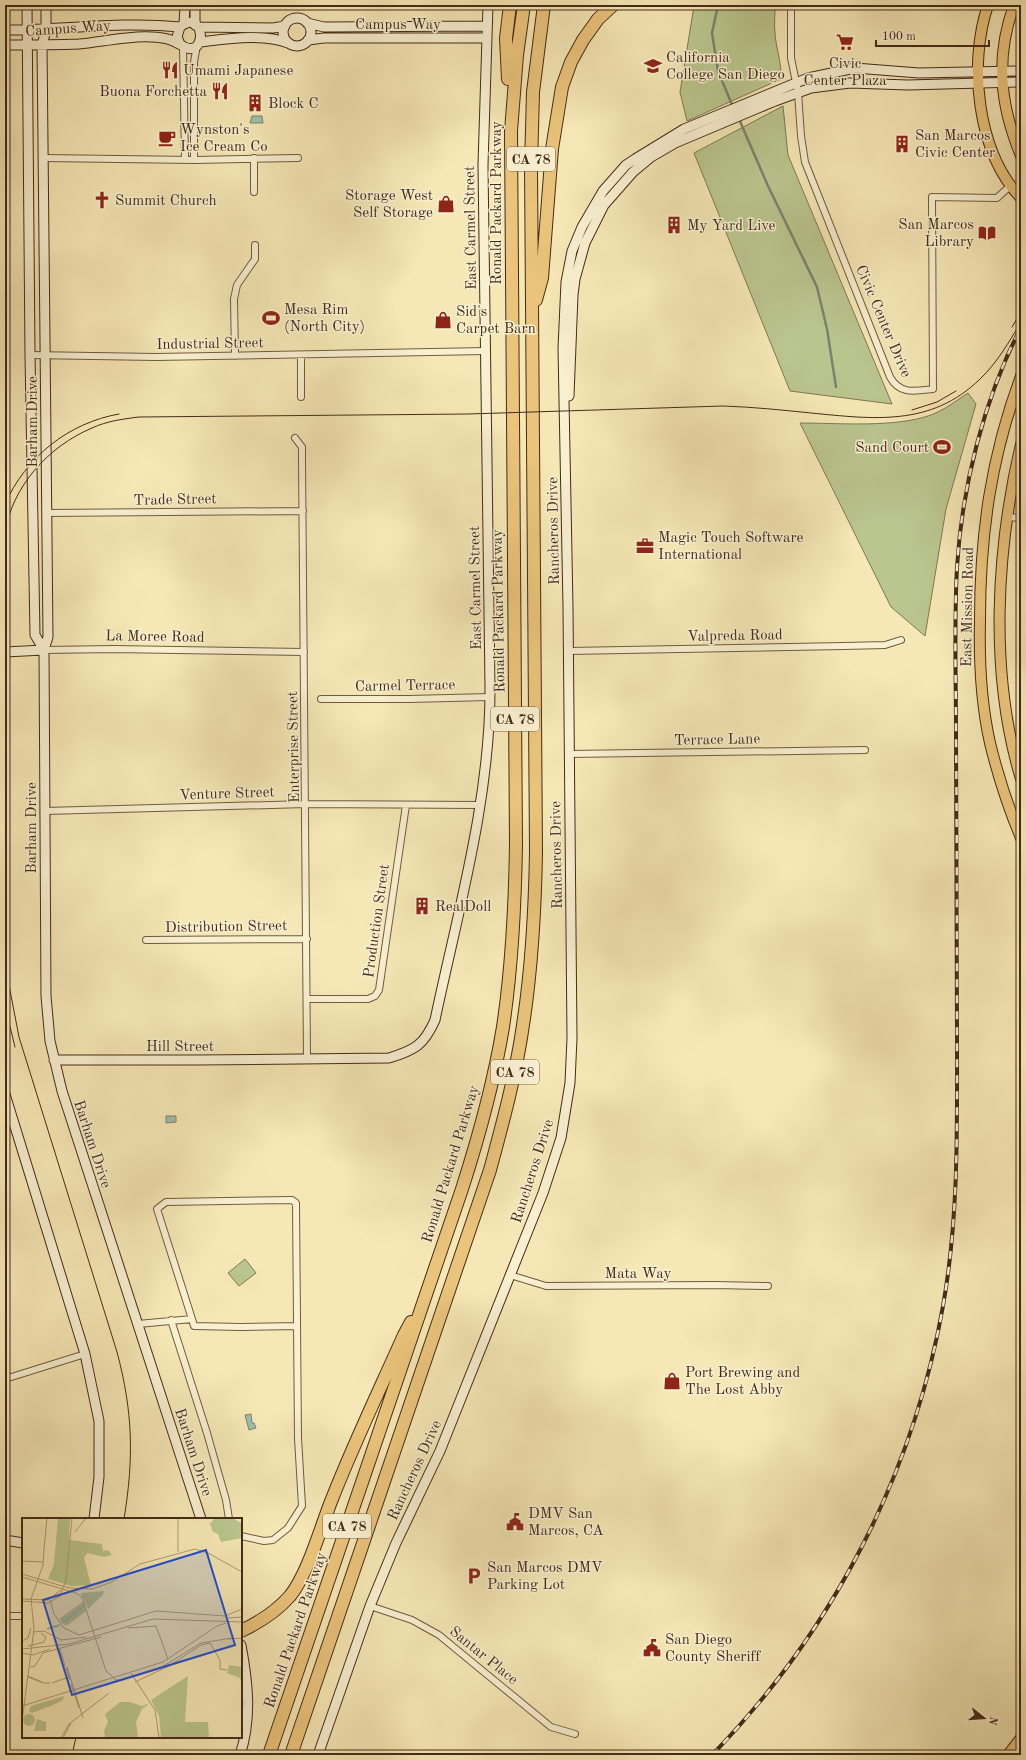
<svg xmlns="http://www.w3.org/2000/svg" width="1026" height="1760" font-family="'Old Standard TT',serif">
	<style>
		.green { fill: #bbc68f; stroke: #807854 }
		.water { fill: #9dc0aa; stroke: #7a8470 }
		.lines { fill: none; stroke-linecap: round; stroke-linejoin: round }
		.stream { stroke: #7a8470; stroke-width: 2.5 }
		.street-casing { stroke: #715a40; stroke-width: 8 }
		.secondary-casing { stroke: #452a19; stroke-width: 11 }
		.primary-casing { stroke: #452a19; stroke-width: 12 }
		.highway-casing { stroke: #452a19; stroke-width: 14 }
		.street { stroke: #f9f0d0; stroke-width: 6 }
		.secondary { stroke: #f9f0d0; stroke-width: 9 }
		.primary { stroke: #ebc47b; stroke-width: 10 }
		.highway { stroke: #ebc47b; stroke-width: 12 }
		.tram { stroke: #452a19; stroke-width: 1 }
		.rail-casing { stroke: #452a19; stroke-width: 4 }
		.rail { stroke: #f9f0d0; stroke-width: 2.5; stroke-dasharray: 8; stroke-linecap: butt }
		.labels { text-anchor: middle; stroke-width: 3; stroke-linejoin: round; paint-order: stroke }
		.shield { fill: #f9f0d0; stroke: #7b6550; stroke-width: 1 }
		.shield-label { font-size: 14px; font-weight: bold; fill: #452a19 }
		.street-label { font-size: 15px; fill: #452a19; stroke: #f9f0d0 }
		.poi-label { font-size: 15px; fill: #452a19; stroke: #f9f0d0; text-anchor: start }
		.inset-river { fill: none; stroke: #9dc0aa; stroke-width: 2 }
		.inset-road { fill: none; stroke: #af9c77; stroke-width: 1 }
		.view { fill: #1d4ed8; fill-opacity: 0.15; stroke: #1d4ed8; stroke-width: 2 }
		.inset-edge { fill: none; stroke: #452a19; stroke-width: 2 }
	</style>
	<rect width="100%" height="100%" fill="#f6e8b6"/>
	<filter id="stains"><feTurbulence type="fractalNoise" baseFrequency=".005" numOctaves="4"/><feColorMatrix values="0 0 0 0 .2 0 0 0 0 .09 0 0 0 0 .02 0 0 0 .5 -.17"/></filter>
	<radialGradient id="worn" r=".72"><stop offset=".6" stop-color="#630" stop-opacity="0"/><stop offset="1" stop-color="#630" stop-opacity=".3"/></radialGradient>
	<path class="green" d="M 694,6 L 775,8 C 775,16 774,25 775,33 C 776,49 782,63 781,79 L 687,121 L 680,92 Z
		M 783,106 L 788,155 L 892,404 L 790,391 L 694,153 Z
		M 968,393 L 976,404 L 946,509 L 925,636 L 891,607 L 800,423 C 839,423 895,428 931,415 C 944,410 956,401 968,393 Z
		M 245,1259 L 256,1273 L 239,1286 L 228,1273 Z"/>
	<path class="water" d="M 252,116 L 262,116 L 263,123 L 250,123 Z
		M 166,1116 L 176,1116 L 176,1122 L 166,1123 Z
		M 251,1414 L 252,1423 L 254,1423 L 256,1428 L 249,1430 L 245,1415 Z"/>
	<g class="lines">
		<path class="stream" d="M 718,5 L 712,33 L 718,71 L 733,107
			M 739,119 L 768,186 L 817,287 L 827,329 L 836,387"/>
		<g class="street-casing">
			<path id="street" d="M 791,5 L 791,58 L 798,92 L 801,136 L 805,162 L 890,377 C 900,395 915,391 933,389 L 932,197 L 997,198 L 1010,186
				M 183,46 L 185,159
				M 43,158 L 194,160 L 298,158
				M 194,160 L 194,62 L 197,45
				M 254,192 L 254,158
				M 30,355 L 156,357 L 486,351
				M 301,355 L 301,397
				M 235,356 L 234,299 L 237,285 L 255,259 L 255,245
				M 295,438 L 302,447 L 302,458 L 307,1059
				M 47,513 L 303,511
				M 1006,517 L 1021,518
				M 44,650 L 114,649 L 304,652
				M 568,651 L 844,646 L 885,645 L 901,640
				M 321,699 L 409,699 L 490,697
				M 569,754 L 865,750
				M 45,811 L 306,804 L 481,805
				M 146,940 L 307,939
				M 307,999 L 368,999 L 375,996 L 379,990 L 406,805
				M 510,1275 L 546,1286 L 714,1285 L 768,1286
				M 192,1319 L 194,1326 L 241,1327 L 296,1326
				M 171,1320 L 207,1433 L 226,1500 L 229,1519
				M 138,1324 L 192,1319 L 157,1209 L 166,1202 L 292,1200 L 296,1203 L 298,1438 L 302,1506 L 288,1528 L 273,1540 L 264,1541 L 241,1536
				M 5,1379 L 85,1354
				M 370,1606 L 412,1620 L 439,1635 L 551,1727 L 575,1734
				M 5,1616 L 20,1616"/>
		</g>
		<g class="secondary-casing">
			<path id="secondary" d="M 27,5 L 30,355 L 35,635 L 44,650
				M 46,5 L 46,30 L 42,45 L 48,637 L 44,650 L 46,996 L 50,1041 L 62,1091 L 201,1519
				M 195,5 L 195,25
				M283 32a14 14 0 1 1 28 0a14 14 0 1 1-28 0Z
				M 307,23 L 324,27 L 487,26
				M 184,24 L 185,5
				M 198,27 L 273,28 L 285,26
				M 5,30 C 63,30 122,21 180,27
				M 308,40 L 324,38 L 487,38
				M 199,42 C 226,39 263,33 288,43
				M 5,45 C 29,45 54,45 79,44 C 106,42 157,28 181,45 C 208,63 206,6 180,27 L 177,37 L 180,44
				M 569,396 L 573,295 L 575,279 L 585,243 L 604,205 L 633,172 L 651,157 L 675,143 L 775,101 L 811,88 L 850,83 L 908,85 L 1021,82
				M 5,652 L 44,650
				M 54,1060 L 197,1060 L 389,1058 C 415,1050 424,1045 435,1020 C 458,911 491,797 490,685 L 483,165 L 488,5
				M 5,1094 L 85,1354 L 99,1421 L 99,1477 L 94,1519
				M 5,1540 L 23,1543
				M 240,1755 C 252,1719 248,1682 241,1645
				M 318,1755 L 370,1606 L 396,1543 L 440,1451 L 543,1193 L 561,1138 L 570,1083 L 572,1038 L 568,607 L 563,348 L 566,282 L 572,251 L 582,227 L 603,191 L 626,165 L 635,159 L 684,129 L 808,78 L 855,68 L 919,73 L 1021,71"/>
		</g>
		<g class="primary-casing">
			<path id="primary" d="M 988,5 C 968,64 977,152 1021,198
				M 1014,5 C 995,58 1000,105 1021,156
				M 1021,376 C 991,457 980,534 980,620 C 979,661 981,703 990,743 C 998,776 1008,807 1021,838
				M 1021,444 C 996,551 989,673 1021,779
				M 1008,1755 L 1021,1738"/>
		</g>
		<g class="highway-casing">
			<path id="highway" d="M 508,79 L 506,38 L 510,5
				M 536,300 L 542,278 L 552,149 L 562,87 L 571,62 L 583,40 L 598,19 L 613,5
				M 241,1631 C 260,1622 276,1612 290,1596 C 308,1574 321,1526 332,1499 C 354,1443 380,1389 404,1335 L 411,1322
				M 269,1755 L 462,1189 C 479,1136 494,1082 503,1027 C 512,967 515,906 516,845 L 511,131 L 517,55 L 524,5
				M 291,1755 L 490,1170 C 503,1122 516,1074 523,1025 C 532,967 535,910 536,852 L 531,166 L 533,92 L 544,5"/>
		</g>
		<use href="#street" class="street"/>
		<use href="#secondary" class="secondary"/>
		<use href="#primary" class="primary"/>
		<use href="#highway" class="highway"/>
		<path class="tram" d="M 1012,327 L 1021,312
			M 912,410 L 937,402 L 956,391
			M 5,504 C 26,457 68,423 119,414
			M 5,534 C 11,487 49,446 92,428 C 107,421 123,419 139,417 L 468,414 L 723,406 C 753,407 782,410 811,413 C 873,419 931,427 980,379 C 997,363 1009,342 1021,322
			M 5,885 L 8,980 L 19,1037 L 117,1352 C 133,1412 134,1458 124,1519
			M 5,1006 L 15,1047
			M 72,1755 L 76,1737"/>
		<g class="rail-casing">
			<path id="rail" d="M 712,1755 C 832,1632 913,1475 943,1306 C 959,1216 957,1125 957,1035 C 957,934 957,833 956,733 C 956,677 954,622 957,567 C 962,486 984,399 1021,327"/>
		</g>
		<use href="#rail" class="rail"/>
	</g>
	<defs>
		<g id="supermarket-bare" transform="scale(1.38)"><path d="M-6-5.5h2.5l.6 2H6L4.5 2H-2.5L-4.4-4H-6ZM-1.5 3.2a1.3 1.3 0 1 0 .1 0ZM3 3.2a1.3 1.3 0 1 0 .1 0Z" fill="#8f2418" stroke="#f9f0d0" stroke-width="2.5" paint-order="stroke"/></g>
		<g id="university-bare" transform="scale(1.38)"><path d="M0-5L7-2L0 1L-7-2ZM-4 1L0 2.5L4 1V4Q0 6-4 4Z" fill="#8f2418" stroke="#f9f0d0" stroke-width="2.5" paint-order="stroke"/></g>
		<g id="restaurant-bare" transform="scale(1.38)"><path d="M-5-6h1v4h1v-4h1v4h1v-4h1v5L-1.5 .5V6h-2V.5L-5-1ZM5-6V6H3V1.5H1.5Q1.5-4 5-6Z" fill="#8f2418" stroke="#f9f0d0" stroke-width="2.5" paint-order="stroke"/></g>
		<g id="building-bare" transform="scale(1.38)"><path d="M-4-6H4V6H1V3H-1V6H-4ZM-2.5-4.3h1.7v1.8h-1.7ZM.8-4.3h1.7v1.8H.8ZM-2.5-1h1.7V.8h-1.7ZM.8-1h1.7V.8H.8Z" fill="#8f2418" stroke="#f9f0d0" stroke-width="2.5" paint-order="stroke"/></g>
		<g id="cafe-bare" transform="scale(1.38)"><path d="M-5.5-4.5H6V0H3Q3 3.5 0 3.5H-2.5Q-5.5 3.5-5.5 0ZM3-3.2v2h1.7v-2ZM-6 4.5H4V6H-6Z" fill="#8f2418" stroke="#f9f0d0" stroke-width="2.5" paint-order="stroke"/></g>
		<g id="church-bare" transform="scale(1.38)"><path d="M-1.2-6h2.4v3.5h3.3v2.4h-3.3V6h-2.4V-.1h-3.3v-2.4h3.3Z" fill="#8f2418" stroke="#f9f0d0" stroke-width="2.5" paint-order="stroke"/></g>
		<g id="shop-bare" transform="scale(1.38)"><path d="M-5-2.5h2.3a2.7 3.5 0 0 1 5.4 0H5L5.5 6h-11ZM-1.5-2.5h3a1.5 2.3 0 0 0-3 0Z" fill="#8f2418" stroke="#f9f0d0" stroke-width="2.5" paint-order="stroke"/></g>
		<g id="library-bare" transform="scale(1.38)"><path d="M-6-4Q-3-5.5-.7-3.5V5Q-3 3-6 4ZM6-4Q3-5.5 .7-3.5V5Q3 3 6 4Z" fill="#8f2418" stroke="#f9f0d0" stroke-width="2.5" paint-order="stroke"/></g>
		<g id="stadium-bare" transform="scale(1.38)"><path d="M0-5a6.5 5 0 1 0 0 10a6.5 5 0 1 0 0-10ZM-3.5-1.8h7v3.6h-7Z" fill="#8f2418" stroke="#f9f0d0" stroke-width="2.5" paint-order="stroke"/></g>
		<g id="office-bare" transform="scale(1.38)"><path d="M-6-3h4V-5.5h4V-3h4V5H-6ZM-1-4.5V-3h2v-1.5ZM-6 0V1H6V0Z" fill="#8f2418" stroke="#f9f0d0" stroke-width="2.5" paint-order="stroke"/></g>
		<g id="civic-bare" transform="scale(1.38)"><path d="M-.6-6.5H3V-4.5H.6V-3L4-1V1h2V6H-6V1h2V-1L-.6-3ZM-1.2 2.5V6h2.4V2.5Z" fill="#8f2418" stroke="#f9f0d0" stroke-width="2.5" paint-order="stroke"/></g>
		<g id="parking-bare" transform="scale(1.38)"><path d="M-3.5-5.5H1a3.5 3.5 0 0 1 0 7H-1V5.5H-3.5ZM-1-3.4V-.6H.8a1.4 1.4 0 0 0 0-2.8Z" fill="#8f2418" stroke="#f9f0d0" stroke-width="2.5" paint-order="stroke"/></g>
	</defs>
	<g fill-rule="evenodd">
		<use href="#supermarket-bare" x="845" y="42"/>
		<use href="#university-bare" x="653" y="66"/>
		<use href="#restaurant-bare" x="170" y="70"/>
		<use href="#restaurant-bare" x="220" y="91"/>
		<use href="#building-bare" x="255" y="103"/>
		<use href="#cafe-bare" x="167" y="138"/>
		<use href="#building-bare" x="902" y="144"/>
		<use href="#church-bare" x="102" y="200"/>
		<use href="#shop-bare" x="446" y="204"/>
		<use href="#building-bare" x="674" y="225"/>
		<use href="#library-bare" x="987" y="233"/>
		<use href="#stadium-bare" x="271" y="318"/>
		<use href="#shop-bare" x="443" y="320"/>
		<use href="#stadium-bare" x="942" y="447"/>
		<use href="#office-bare" x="645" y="546"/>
		<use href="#building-bare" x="422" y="906"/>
		<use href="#shop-bare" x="672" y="1381"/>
		<use href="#civic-bare" x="515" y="1522"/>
		<use href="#parking-bare" x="474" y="1576"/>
		<use href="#civic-bare" x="652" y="1648"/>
	</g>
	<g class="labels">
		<g class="shield">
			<rect x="507" y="147" width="48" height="24" rx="3"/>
			<rect x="491" y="707" width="48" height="24" rx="3"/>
			<rect x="491" y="1060" width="48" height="24" rx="3"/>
			<rect x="323" y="1514" width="48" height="24" rx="3"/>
		</g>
		<g class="shield-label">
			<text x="531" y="164">CA 78</text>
			<text x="515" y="724">CA 78</text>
			<text x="515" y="1077">CA 78</text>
			<text x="347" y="1531">CA 78</text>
		</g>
		<g class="street-label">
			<text x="398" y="29">Campus Way</text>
			<text transform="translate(68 28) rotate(-4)" y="5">Campus Way</text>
			<text transform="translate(496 203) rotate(-90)" y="5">Ronald Packard Parkway</text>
			<text transform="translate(470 228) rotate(-91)" y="5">East Carmel Street</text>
			<text transform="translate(884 321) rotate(67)" y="5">Civic Center Drive</text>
			<text transform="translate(210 343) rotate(-1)" y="5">Industrial Street</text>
			<text transform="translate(32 422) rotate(-90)" y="5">Barham Drive</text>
			<text transform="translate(175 499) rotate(-1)" y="5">Trade Street</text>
			<text transform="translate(553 531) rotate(-91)" y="5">Rancheros Drive</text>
			<text transform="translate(475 588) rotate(-91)" y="5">East Carmel Street</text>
			<text transform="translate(967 607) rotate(-89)" y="5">East Mission Road</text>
			<text transform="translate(498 611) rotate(-91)" y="5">Ronald Packard Parkway</text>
			<text transform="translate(735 635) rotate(-1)" y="5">Valpreda Road</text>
			<text transform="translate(155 636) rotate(1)" y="5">La Moree Road</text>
			<text transform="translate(405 685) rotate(-1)" y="5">Carmel Terrace</text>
			<text transform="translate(717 739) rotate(-1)" y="5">Terrace Lane</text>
			<text transform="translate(293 747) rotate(-91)" y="5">Enterprise Street</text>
			<text transform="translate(227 793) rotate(-2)" y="5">Venture Street</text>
			<text transform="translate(31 828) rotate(-90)" y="5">Barham Drive</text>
			<text transform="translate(556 855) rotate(-91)" y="5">Rancheros Drive</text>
			<text transform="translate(376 921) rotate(-82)" y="5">Production Street</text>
			<text transform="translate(226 926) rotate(-1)" y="5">Distribution Street</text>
			<text x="180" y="1051">Hill Street</text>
			<text transform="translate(93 1144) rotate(72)" y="5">Barham Drive</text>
			<text transform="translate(450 1164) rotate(-73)" y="5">Ronald Packard Parkway</text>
			<text transform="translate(532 1171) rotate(-72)" y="5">Rancheros Drive</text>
			<text x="638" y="1278">Mata Way</text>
			<text transform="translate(194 1452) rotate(72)" y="5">Barham Drive</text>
			<text transform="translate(414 1470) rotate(-65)" y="5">Rancheros Drive</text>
			<text transform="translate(295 1630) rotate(-71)" y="5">Ronald Packard Parkway</text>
			<text transform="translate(484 1655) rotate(39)" y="5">Santar Place</text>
		</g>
		<g class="poi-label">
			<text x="666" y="62">California<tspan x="666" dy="17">College San Diego</tspan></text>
			<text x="845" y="68" text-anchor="middle">Civic<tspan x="845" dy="17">Center Plaza</tspan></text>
			<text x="183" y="75">Umami Japanese</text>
			<text x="207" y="96" text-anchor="end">Buona Forchetta</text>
			<text x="268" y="108">Block C</text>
			<text x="180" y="134">Wynston's<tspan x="180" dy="17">Ice Cream Co</tspan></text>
			<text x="915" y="140">San Marcos<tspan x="915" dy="17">Civic Center</tspan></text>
			<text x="433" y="200" text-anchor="end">Storage West<tspan x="433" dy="17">Self Storage</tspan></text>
			<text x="115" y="205">Summit Church</text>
			<text x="974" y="229" text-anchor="end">San Marcos<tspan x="974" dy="17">Library</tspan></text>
			<text x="687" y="230">My Yard Live</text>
			<text x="284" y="314">Mesa Rim<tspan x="284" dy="17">(North City)</tspan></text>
			<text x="456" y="316">Sid's<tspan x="456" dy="17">Carpet Barn</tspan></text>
			<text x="929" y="452" text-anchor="end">Sand Court</text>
			<text x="658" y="542">Magic Touch Software<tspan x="658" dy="17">International</tspan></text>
			<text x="435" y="911">RealDoll</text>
			<text x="685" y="1377">Port Brewing and<tspan x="685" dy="17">The Lost Abby</tspan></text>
			<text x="528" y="1518">DMV San<tspan x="528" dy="17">Marcos, CA</tspan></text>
			<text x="487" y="1572">San Marcos DMV<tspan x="487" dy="17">Parking Lot</tspan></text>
			<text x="665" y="1644">San Diego<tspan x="665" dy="17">County Sheriff</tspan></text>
		</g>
	</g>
	<g transform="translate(22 1518)">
		<rect width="220" height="220" fill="#f6e8b6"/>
		<path d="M 36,0 L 48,0 L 47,22 L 80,26 L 81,33 L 86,32 L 90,37 L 82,39 L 65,35 L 62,40 L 69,67 L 49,68 L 26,61 L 32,46 ZM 193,0 L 210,0 L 220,5 L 220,20 L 199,24 L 196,16 L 190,13 L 189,7 L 187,7 ZM 82,73 L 81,77 L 66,91 L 59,75 ZM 62,83 L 64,93 L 44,108 L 37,101 ZM 207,147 L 220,149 L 220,167 L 218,160 L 205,155 ZM 166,158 L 163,204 L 186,204 L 187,220 L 139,220 L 137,198 L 129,182 ZM 42,178 L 41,182 L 31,187 L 10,195 L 7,193 L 9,188 ZM 98,184 L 108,184 L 120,188 L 128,185 L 120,191 L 114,204 L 116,220 L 83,220 L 82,213 L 86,204 L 83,196 ZM1 202a6 6 0 1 1 12 0a6 6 0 1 1-12 0ZM 15,201 L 24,204 L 24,213 L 12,213 Z" fill="#bbc68f"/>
		<path class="inset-river" d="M 40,105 L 62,88M 25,111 L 38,107"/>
		<path class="inset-road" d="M 53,14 L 64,0M 22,31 L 25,0M 156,34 L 156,0M 0,43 L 21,44M 0,56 L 47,70 L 70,71 L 90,64 L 118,46 L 173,31 L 186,35 L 220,54M 0,59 L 54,75 L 60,79 L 84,153 L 94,162 L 101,162 L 140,149 L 179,125 L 210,120M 1,81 L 26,82 L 39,72M 28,82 L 32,96 L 42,110 L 57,117 L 134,93 L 203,98 L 220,91M 0,83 L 26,85 L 38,78 L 44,62 L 50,0M 206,100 L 220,99M 106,110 L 134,108 L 146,141M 11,114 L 22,113 L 39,122 L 64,119M 205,121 L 220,120M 0,123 L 6,120 L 9,110M 6,128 L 22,124 L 24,119 L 19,115M 0,131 L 47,126 L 131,101 L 220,104M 38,131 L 43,148M 0,135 L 11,137 L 28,131M 8,149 L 13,148 L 21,135 L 79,119M 45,149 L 61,200M 44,150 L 48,162M 109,155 L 133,192 L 137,220M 6,158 L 20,164M 6,159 L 21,165 L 28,165M 113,164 L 147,148 L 179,127 L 188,125 L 198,142 L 198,151 L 205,152M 30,165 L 47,159M 49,166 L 57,190M 0,188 L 141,144 L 195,108 L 204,105M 0,203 L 12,111 L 9,81 L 21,47 L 22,31M 39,220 L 47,206 L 87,175M 41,220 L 49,205"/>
		<path class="view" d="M 184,32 L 213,127 L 50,177 L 21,82 Z"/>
		<rect width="220" height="220" class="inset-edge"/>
	</g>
	<rect width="1026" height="1760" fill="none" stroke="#f6e8b6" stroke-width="20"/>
	<rect x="6" y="6" width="1014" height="1748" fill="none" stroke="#452a19" stroke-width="2"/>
	<rect x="10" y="10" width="1006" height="1740" fill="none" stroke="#452a19"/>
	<g transform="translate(984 1718) rotate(107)" stroke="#f9f0d0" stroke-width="3" paint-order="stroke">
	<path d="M0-3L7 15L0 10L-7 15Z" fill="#452a19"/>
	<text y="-6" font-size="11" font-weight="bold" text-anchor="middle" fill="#452a19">N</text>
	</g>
	<path d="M876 40v6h113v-6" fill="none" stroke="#452a19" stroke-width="2"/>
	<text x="882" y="40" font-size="12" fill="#452a19" stroke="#f9f0d0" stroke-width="3" paint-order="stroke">100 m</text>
	<rect width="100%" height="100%" filter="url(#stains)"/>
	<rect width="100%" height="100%" fill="url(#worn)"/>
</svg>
